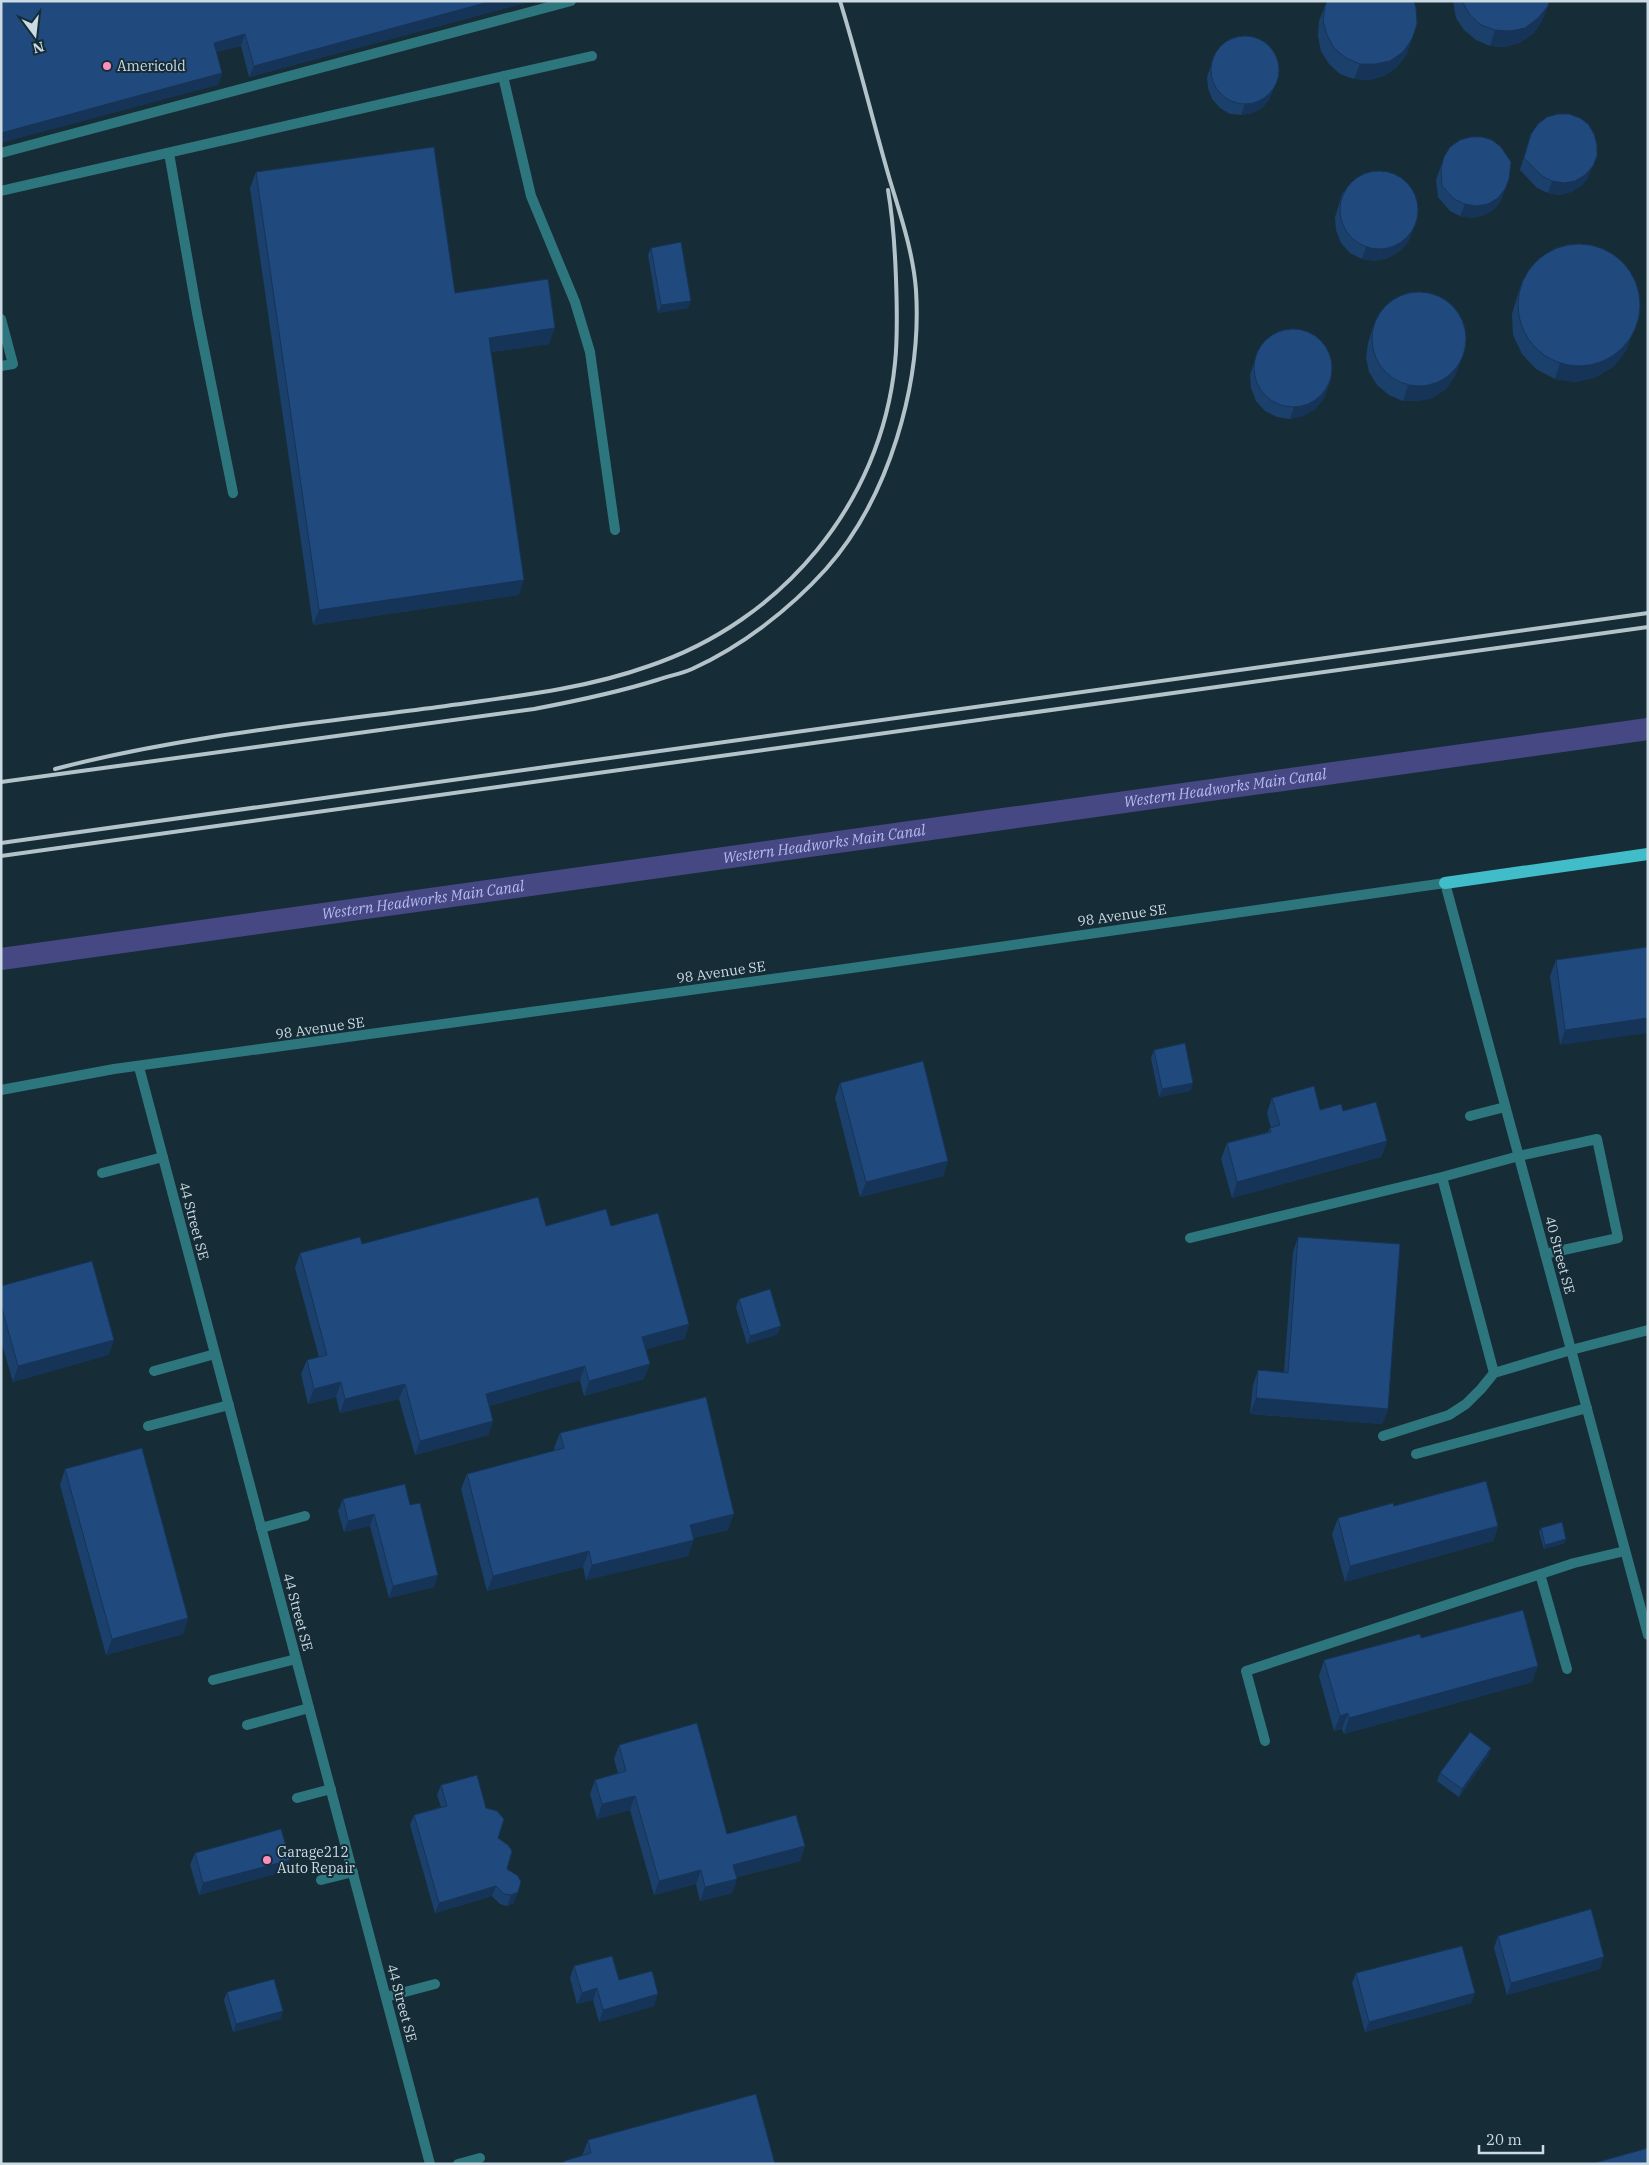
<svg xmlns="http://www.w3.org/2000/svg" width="1649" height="2165" font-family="'IBM Plex Serif',serif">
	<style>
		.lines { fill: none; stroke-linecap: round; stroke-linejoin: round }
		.canal { stroke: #464884; stroke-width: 22 }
		.lane { stroke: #2e767d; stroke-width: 10 }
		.street { stroke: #2e767d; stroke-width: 10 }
		.primary { stroke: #41bcc9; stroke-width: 12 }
		.rail { stroke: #b4c3ca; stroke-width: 4 }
		.wall { fill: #1c406c }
		.shaded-wall { fill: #163458 }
		.building { fill: #204a7d; stroke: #163458 }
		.poi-dot { fill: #fe8ebd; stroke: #162d38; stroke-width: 2 }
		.labels { text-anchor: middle; stroke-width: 4; stroke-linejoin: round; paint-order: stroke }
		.poi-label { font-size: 14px; fill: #ccdae1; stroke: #162d38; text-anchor: start }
		.street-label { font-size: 14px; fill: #ccdae1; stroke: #162d38 }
		.water-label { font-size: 15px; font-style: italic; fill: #b5bbf1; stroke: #162d38 }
	</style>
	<rect width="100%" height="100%" fill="#162d38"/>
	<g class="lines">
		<path class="canal" id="s1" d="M 1,959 L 1648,729"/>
		<path class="lane" d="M 503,76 L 531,196 L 575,302 L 590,352 L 615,530
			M 1,153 L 571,1
			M 169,153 L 197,313 L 233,493
			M 1,191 L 592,56
			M 1,319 L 13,364 L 1,366
			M 1470,1116 L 1505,1107
			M 102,1173 L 163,1157
			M 1190,1238 L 1442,1177
			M 154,1371 L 215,1354
			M 1494,1373 L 1442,1177 L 1519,1156 L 1597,1139 L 1618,1238 L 1545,1254
			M 148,1426 L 229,1405
			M 1383,1436 L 1449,1415 L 1466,1404 L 1481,1389 L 1494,1373 L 1571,1350
			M 1416,1454 L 1587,1408
			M 261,1528 L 305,1516
			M 1540,1574 L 1567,1669
			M 213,1680 L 296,1659
			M 247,1725 L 309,1708
			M 1265,1741 L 1246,1671 L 1574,1563 L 1625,1551
			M 297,1798 L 331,1789
			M 321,1880 L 353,1872
			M 386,1997 L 435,1984
			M 458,2164 L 480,2158"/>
		<path class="street" d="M 139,1067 L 430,2164
			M 1,1090 L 114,1069 L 852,968 L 1445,883 L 1648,1635
			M 1571,1350 L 1648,1330"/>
		<path class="primary" d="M 1445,883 L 1648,854"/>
		<path class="rail" d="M 55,769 C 180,736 310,724 438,707 C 509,697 582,690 649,666 C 782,621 881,504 895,363 C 898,335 897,307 896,279 C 895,250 893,219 888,190
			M 1,782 L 534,709 C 576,701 616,693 657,680 C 668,676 681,674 692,669 C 742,646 789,610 826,569 C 889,498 922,384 916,290 C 913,251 900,214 889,177 C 872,118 858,59 840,1
			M 1,843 L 1648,613
			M 1,856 L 1648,627"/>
	</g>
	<path class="wall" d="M 1,1 L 532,1 L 249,77 L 241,46 L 216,52 L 222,73 L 218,85 Z
		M 1453,1 L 1549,1 L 1542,21 L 1533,34 L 1519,43 L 1505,47 L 1490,46 L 1476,40 L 1464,30 L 1456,18 Z
		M 1325,6 L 1407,54 L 1397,67 L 1384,76 L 1369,80 L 1354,79 L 1340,74 L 1329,64 L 1321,51 L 1318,36 L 1319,21 Z
		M 1215,54 L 1278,78 L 1269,100 L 1262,108 L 1252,113 L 1241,115 L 1230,114 L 1220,108 L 1212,99 L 1208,88 L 1207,77 Z
		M 1531,134 L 1588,178 L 1581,186 L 1571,192 L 1559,195 L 1548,193 L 1537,188 L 1520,170 L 1527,146 Z
		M 1444,157 L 1501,201 L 1494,209 L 1484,215 L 1472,218 L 1460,216 L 1450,211 L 1438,197 L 1436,180 Z
		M 256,172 L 455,293 L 549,344 L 491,352 L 519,595 L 313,625 L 250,188 Z
		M 1343,192 L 1413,230 L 1408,242 L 1400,251 L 1388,258 L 1375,261 L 1362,259 L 1350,253 L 1341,243 L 1336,230 L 1335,217 Z
		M 651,248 L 688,308 L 658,313 L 648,255 Z
		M 1523,279 L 1638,318 L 1626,351 L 1613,367 L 1596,377 L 1575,382 L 1555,379 L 1536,369 L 1522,354 L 1513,335 L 1512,314 L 1518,294 Z
		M 1373,327 L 1461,360 L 1455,376 L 1446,389 L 1432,398 L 1418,401 L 1403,401 L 1389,395 L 1377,385 L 1369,372 L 1366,358 L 1368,343 Z
		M 1258,350 L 1332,377 L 1323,400 L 1315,409 L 1303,416 L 1290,419 L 1277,417 L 1265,411 L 1256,401 L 1251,388 L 1250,375 Z
		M 1648,947 L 1560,1045 L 1550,976 L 1556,960 Z
		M 1154,1050 L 1193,1083 L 1190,1091 L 1159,1097 L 1151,1058 Z
		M 840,1083 L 948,1161 L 943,1176 L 860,1197 L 835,1098 Z
		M 1272,1098 L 1320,1110 L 1343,1111 L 1387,1141 L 1381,1157 L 1232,1198 L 1221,1159 L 1227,1143 L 1268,1132 L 1270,1128 L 1271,1128 L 1267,1113 Z
		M 546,1226 L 611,1226 L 689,1324 L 684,1339 L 645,1349 L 644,1379 L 584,1396 L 580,1380 L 489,1406 L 493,1421 L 488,1435 L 415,1455 L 399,1399 L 340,1413 L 336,1397 L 308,1404 L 301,1374 L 307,1360 L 319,1357 L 295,1268 L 300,1253 L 362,1244 Z
		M 1298,1237 L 1388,1409 L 1382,1424 L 1250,1414 L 1253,1385 L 1258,1370 L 1284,1372 L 1293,1252 Z
		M 1,1286 L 114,1340 L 108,1355 L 13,1382 L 1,1341 Z
		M 739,1299 L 778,1334 L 747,1344 L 736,1307 Z
		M 560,1433 L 728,1530 L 693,1538 L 688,1556 L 586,1580 L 583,1567 L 487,1591 L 461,1489 L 467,1474 L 555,1451 L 554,1448 Z
		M 65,1469 L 188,1618 L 183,1634 L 106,1655 L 60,1485 Z
		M 343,1499 L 410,1505 L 434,1587 L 389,1598 L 370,1526 L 344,1532 L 338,1511 Z
		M 1394,1506 L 1498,1526 L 1493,1541 L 1345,1582 L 1332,1534 L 1338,1518 Z
		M 1541,1528 L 1565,1543 L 1544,1549 L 1539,1532 Z
		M 1421,1638 L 1532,1682 L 1344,1734 L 1342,1729 L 1334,1731 L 1319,1676 L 1324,1660 Z
		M 619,1745 L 727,1834 L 805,1846 L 800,1861 L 737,1877 L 737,1879 L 732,1893 L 700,1901 L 696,1884 L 654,1895 L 630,1810 L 597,1819 L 590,1794 L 595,1780 L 618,1773 L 614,1759 Z
		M 1491,1748 L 1488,1756 L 1459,1797 L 1437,1781 L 1440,1773 Z
		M 441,1785 L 486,1808 L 498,1838 L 507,1869 L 514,1903 L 507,1906 L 500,1904 L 492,1896 L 435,1913 L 410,1825 L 414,1815 L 441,1807 L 437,1795 Z
		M 195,1853 L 286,1871 L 199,1895 L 190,1865 Z
		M 1498,1936 L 1600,1969 L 1507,1995 L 1494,1948 Z
		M 574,1966 L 619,1980 L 654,2006 L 599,2022 L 593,2000 L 577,2004 L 570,1978 Z
		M 1356,1973 L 1471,2003 L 1365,2032 L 1352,1983 Z
		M 227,1992 L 283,2011 L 280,2019 L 233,2032 L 224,2000 Z
		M 588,2140 L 775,2164 L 563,2164 L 564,2161 L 582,2156 Z"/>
	<path class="shaded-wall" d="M 492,1 L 532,1 L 249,77 L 254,66 Z
		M 1548,6 L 1542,21 L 1533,34 L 1519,43 L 1505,47 L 1490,46 L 1495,30 Z
		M 245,34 L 241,46 L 210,54 L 214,43 Z
		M 1412,39 L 1407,54 L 1397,67 L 1384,76 L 1369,80 L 1354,79 L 1360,64 Z
		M 222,73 L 218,85 L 1,143 L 1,133 Z
		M 1278,78 L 1269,100 L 1262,108 L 1252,113 L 1241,115 L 1245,104 Z
		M 1597,156 L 1588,178 L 1581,186 L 1571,192 L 1559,195 L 1548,193 L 1552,181 Z
		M 1509,179 L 1501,201 L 1494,209 L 1484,215 L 1472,218 L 1460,216 L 1465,204 Z
		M 1417,218 L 1408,242 L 1400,251 L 1388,258 L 1375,261 L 1362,259 L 1366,247 Z
		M 691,301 L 688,308 L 658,313 L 661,305 Z
		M 1638,318 L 1626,351 L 1613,367 L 1596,377 L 1575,382 L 1555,379 L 1560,363 Z
		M 555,328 L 549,344 L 484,353 L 489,338 Z
		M 1461,360 L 1455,376 L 1446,389 L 1432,398 L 1418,401 L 1403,401 L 1408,385 Z
		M 1332,377 L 1323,400 L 1315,409 L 1303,416 L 1290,419 L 1294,407 Z
		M 524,580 L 519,595 L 313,625 L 319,610 Z
		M 1648,1018 L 1648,1033 L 1560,1045 L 1565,1030 Z
		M 1193,1083 L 1190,1091 L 1159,1097 L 1162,1089 Z
		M 1387,1141 L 1381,1157 L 1232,1198 L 1237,1182 Z
		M 948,1161 L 943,1176 L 860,1197 L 866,1182 Z
		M 689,1324 L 684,1339 L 637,1352 L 642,1337 Z
		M 781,1326 L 778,1334 L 747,1344 L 750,1336 Z
		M 114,1340 L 108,1355 L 13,1382 L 18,1366 Z
		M 650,1364 L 644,1379 L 584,1396 L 589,1381 Z
		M 585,1366 L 580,1380 L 481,1408 L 486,1394 Z
		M 341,1382 L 336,1397 L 308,1404 L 314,1389 Z
		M 405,1384 L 399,1399 L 340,1413 L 345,1399 Z
		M 1256,1398 L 1388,1409 L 1382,1424 L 1250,1414 Z
		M 493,1421 L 488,1435 L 415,1455 L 420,1441 Z
		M 374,1514 L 370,1526 L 344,1532 L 348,1521 Z
		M 734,1514 L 728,1530 L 684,1540 L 690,1525 Z
		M 1498,1526 L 1493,1541 L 1345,1582 L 1350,1566 Z
		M 1566,1539 L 1565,1543 L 1544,1549 L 1545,1545 Z
		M 694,1540 L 688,1556 L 586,1580 L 592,1565 Z
		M 589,1551 L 583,1567 L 487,1591 L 493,1576 Z
		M 438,1575 L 434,1587 L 389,1598 L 393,1586 Z
		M 188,1618 L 183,1634 L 106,1655 L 112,1639 Z
		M 1538,1666 L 1532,1682 L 1344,1734 L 1349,1718 Z
		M 1348,1713 L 1342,1729 L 1334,1731 L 1340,1716 Z
		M 1491,1748 L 1488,1756 L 1459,1797 L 1462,1789 Z
		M 635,1796 L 630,1810 L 597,1819 L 602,1804 Z
		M 805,1846 L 800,1861 L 728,1879 L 733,1865 Z
		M 290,1860 L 286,1871 L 199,1895 L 203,1883 Z
		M 701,1870 L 696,1884 L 654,1895 L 659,1881 Z
		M 737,1879 L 732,1893 L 700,1901 L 705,1887 Z
		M 496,1886 L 492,1896 L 435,1913 L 439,1903 Z
		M 518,1892 L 514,1903 L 507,1906 L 511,1895 Z
		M 1604,1957 L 1600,1969 L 1507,1995 L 1511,1983 Z
		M 597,1988 L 593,2000 L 577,2004 L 582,1993 Z
		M 1475,1993 L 1471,2003 L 1365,2032 L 1369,2022 Z
		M 658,1994 L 654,2006 L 599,2022 L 603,2010 Z
		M 283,2011 L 280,2019 L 233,2032 L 236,2024 Z"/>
	<path class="building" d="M 1,1 L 492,1 L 254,66 L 245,34 L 214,43 L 222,73 L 1,133 Z
		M 1327,1 L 1414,1 L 1416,8 L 1417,24 L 1412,39 L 1403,52 L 1390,61 L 1375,64 L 1360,64 L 1346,58 L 1334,48 L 1327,35 L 1323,21 L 1325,6 Z
		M 1462,1 L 1549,1 L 1548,6 L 1538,18 L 1525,28 L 1510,31 L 1495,30 L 1481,25 L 1470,15 Z
		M1211 70a34 34 0 1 1 68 0a34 34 0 1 1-68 0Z
		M 1558,114 L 1569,114 L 1580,118 L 1588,124 L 1594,134 L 1597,145 L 1597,156 L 1593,166 L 1585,175 L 1575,181 L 1564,183 L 1552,181 L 1542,176 L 1524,158 L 1531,134 L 1538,124 L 1547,117 Z
		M 1471,137 L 1482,137 L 1492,140 L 1501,147 L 1511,162 L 1509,179 L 1505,189 L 1498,198 L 1488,204 L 1476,206 L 1465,204 L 1454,199 L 1442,186 L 1441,168 L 1444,157 L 1450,147 L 1460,140 Z
		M 434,147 L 455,293 L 548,279 L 555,328 L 489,338 L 524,580 L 319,610 L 256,172 Z
		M1340 210a39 39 0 1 1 78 0a39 39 0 1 1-78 0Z
		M 681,242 L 691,301 L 661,305 L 651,248 Z
		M1518 305a61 61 0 1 1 122 0a61 61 0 1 1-122 0Z
		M1372 339a47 47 0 1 1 94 0a47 47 0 1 1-94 0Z
		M1254 368a39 39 0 1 1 78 0a39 39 0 1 1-78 0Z
		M 1648,947 L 1648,1018 L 1565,1030 L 1556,960 Z
		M 1185,1043 L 1193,1083 L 1162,1089 L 1154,1050 Z
		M 923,1061 L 948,1161 L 866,1182 L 840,1083 Z
		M 1314,1086 L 1320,1110 L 1341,1104 L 1343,1111 L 1376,1102 L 1387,1141 L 1237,1182 L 1227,1143 L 1271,1132 L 1270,1128 L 1280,1125 L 1272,1098 Z
		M 538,1197 L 546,1226 L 606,1209 L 611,1226 L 658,1213 L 689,1324 L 642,1337 L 650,1364 L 589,1381 L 585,1366 L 486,1394 L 493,1421 L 420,1441 L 405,1384 L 345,1399 L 341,1382 L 314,1389 L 307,1360 L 327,1355 L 300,1253 L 360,1237 L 362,1244 Z
		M 1298,1237 L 1400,1244 L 1388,1409 L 1256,1398 L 1258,1370 L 1288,1373 Z
		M 92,1261 L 114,1340 L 18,1366 L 1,1305 L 1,1286 Z
		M 770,1289 L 781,1326 L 750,1336 L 739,1299 Z
		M 706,1397 L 734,1514 L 690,1525 L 694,1540 L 592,1565 L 589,1551 L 493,1576 L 467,1474 L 564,1448 L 560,1433 Z
		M 142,1448 L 188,1618 L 112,1639 L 65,1469 Z
		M 1486,1481 L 1498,1526 L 1350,1566 L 1338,1518 L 1393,1503 L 1394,1506 Z
		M 405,1484 L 410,1505 L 420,1503 L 438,1575 L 393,1586 L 374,1514 L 348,1521 L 343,1499 Z
		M 1562,1522 L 1566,1539 L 1545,1545 L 1541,1528 Z
		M 1523,1610 L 1538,1666 L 1349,1718 L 1348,1713 L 1340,1716 L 1324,1660 L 1420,1634 L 1421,1638 Z
		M 697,1723 L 727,1834 L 796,1815 L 805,1846 L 733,1865 L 737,1879 L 705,1887 L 701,1870 L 659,1881 L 635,1796 L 602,1804 L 595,1780 L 626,1771 L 619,1745 Z
		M 1470,1732 L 1491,1748 L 1462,1789 L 1440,1773 Z
		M 477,1775 L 486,1808 L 497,1811 L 504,1819 L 498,1838 L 508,1845 L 512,1851 L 507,1869 L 518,1876 L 521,1882 L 518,1892 L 511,1895 L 504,1894 L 496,1886 L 439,1903 L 414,1815 L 447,1806 L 441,1785 Z
		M 281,1829 L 290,1860 L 203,1883 L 195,1853 Z
		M 1591,1909 L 1604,1957 L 1511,1983 L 1498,1936 Z
		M 1462,1946 L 1475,1993 L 1369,2022 L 1356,1973 Z
		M 612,1956 L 619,1980 L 652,1971 L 658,1994 L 603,2010 L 597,1988 L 582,1993 L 574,1966 Z
		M 274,1979 L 283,2011 L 236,2024 L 227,1992 Z
		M 756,2094 L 775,2164 L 565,2164 L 564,2161 L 591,2153 L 588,2140 Z
		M 1648,2148 L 1648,2164 L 1591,2164 Z"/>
	<g class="poi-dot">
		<circle cx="107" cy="66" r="5"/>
		<circle cx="267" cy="1860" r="5"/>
	</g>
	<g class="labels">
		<g class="poi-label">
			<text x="117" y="71">Americold</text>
			<text x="277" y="1857">Garage212<tspan x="277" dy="16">Auto Repair</tspan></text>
		</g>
		<g class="street-label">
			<text transform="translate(1122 915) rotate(-8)" y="5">98 Avenue SE</text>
			<text transform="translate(721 972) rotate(-8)" y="5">98 Avenue SE</text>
			<text transform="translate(320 1028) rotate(-8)" y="5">98 Avenue SE</text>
			<text transform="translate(194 1221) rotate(75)" y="5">44 Street SE</text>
			<text transform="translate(1560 1255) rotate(75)" y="5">40 Street SE</text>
			<text transform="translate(298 1612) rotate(75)" y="5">44 Street SE</text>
			<text transform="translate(402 2003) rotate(75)" y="5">44 Street SE</text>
		</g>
		<g class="water-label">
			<text dy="5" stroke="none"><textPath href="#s1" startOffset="1236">Western Headworks Main Canal</textPath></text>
			<text dy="5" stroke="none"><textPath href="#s1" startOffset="831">Western Headworks Main Canal</textPath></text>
			<text dy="5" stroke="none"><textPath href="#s1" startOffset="426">Western Headworks Main Canal</textPath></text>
		</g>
	</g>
	<rect width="1649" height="2165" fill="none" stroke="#ccdae1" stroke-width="5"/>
	<g transform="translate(35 35) rotate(165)" stroke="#162d38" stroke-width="4" paint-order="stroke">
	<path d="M0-4L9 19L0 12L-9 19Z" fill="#ccdae1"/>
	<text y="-8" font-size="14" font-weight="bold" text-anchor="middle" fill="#ccdae1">N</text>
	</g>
	<path d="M1479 2145v8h64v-8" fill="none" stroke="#ccdae1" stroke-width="2.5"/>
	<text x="1486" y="2145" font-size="15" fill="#ccdae1" stroke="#162d38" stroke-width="4" paint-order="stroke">20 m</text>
</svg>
